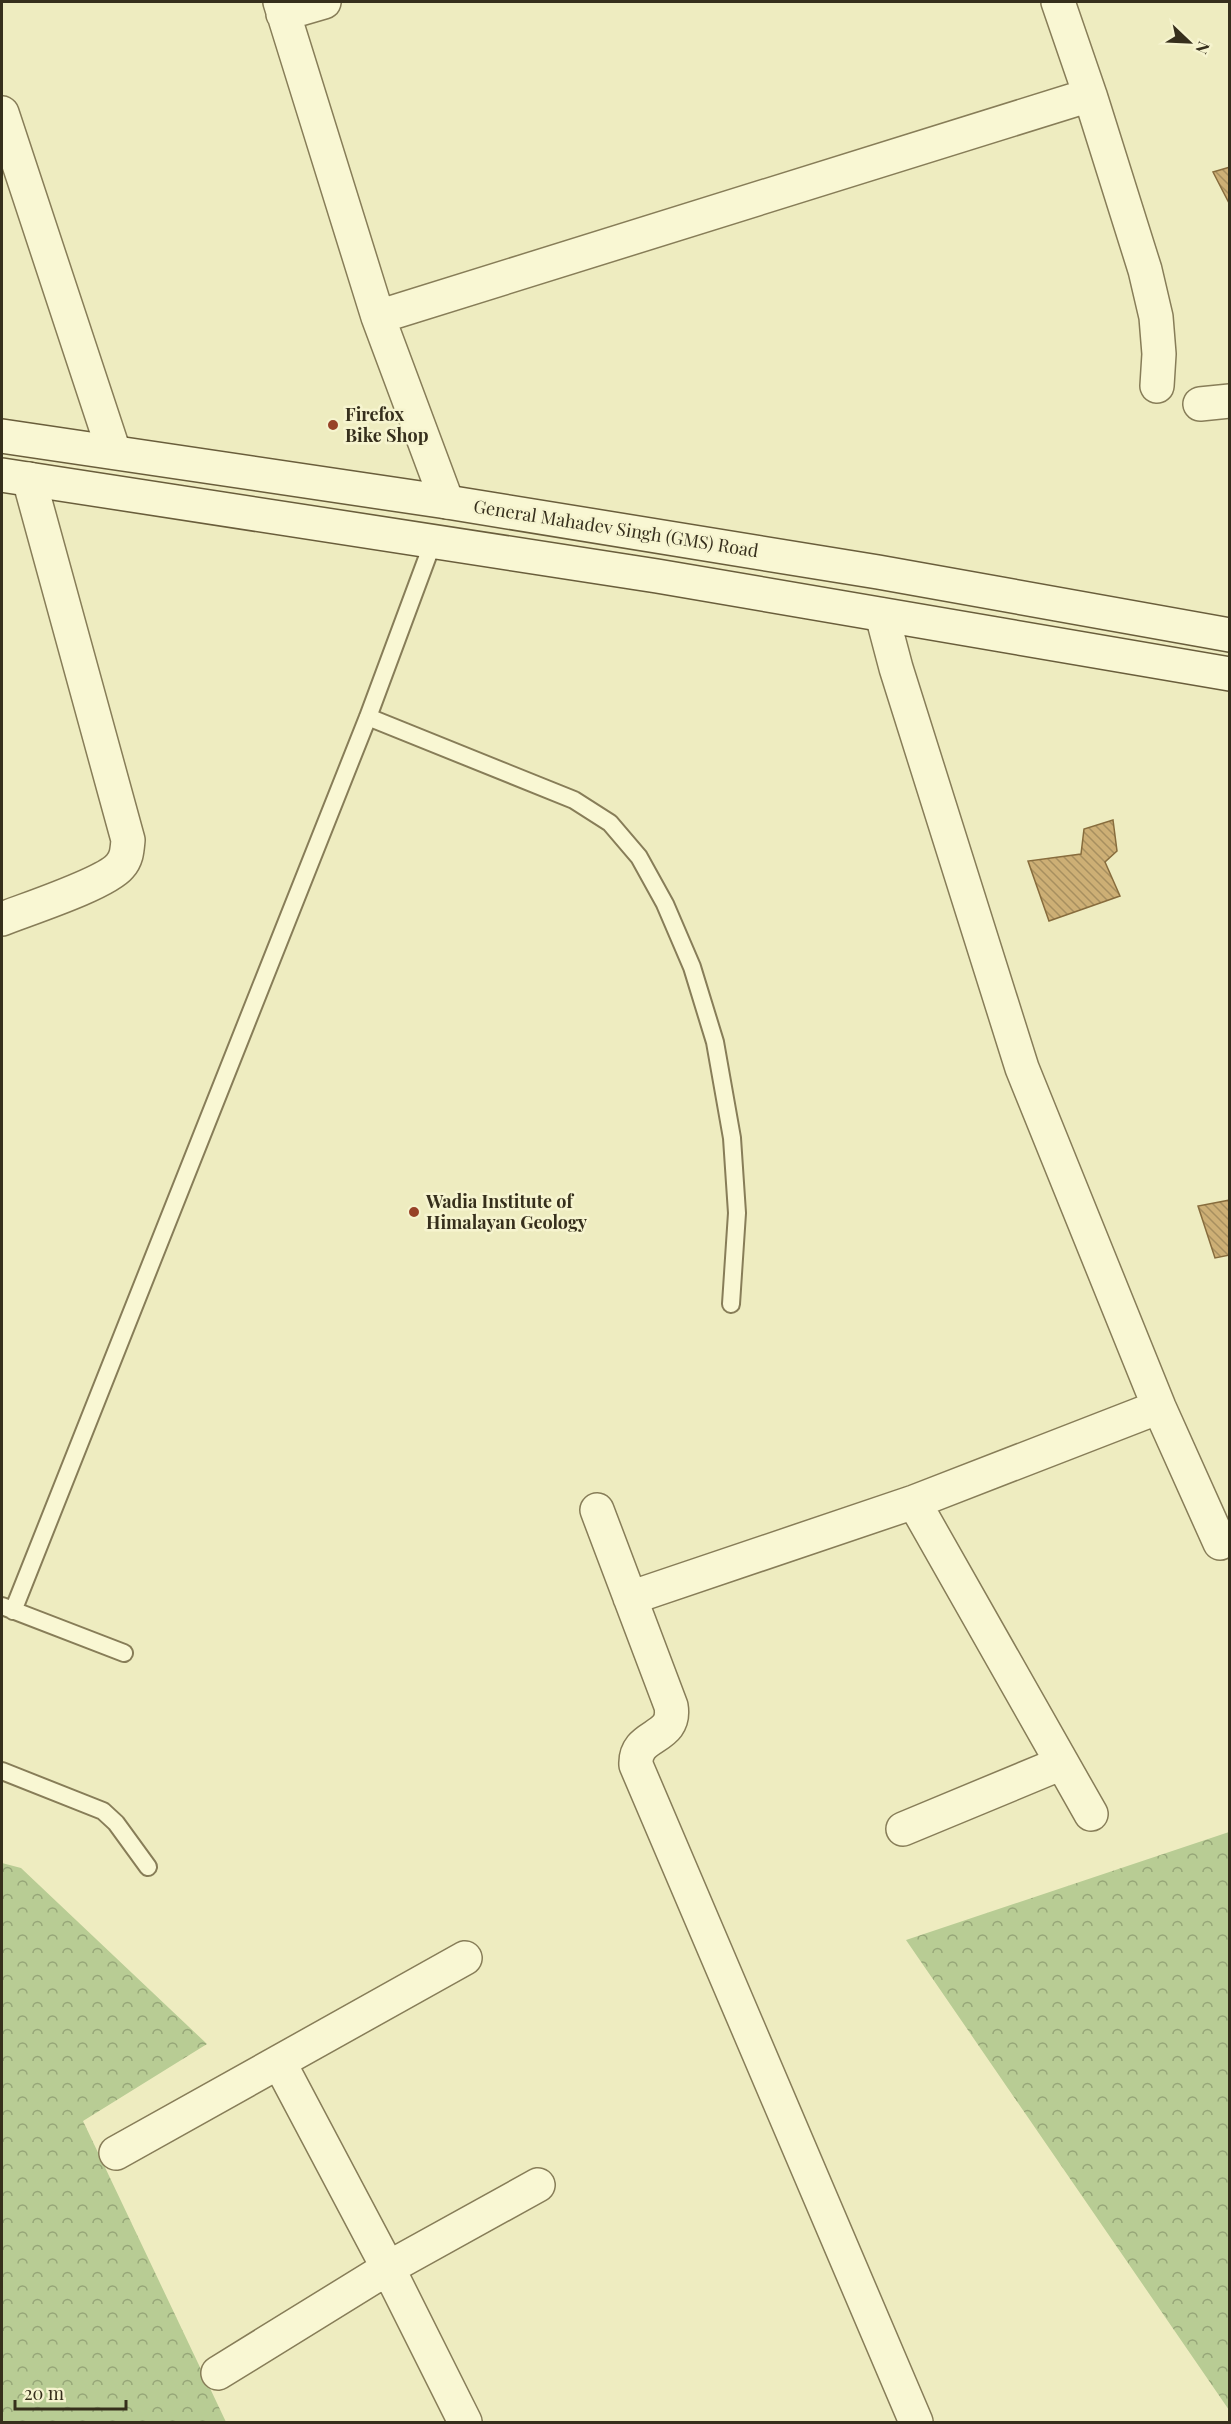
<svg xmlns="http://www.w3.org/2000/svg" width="1231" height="2424" font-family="'Playfair Display',serif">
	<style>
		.forest { fill: url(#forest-crowns) }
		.building { fill: url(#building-back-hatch); stroke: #876c3d; stroke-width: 1.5 }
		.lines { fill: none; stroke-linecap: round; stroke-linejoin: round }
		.lane-casing { stroke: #877d58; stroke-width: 20 }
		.street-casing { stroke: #877d58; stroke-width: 36 }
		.secondary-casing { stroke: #695d3b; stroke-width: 36 }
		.lane { stroke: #f9f7d3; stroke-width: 16 }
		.street { stroke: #f9f7d3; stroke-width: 33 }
		.secondary { stroke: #f9f7d3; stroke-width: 33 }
		.poi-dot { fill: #974227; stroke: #f6f4cf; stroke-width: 2 }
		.labels { text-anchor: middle; stroke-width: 5; stroke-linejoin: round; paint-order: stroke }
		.poi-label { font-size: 18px; font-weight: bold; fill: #362f1c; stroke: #f6f4cf; text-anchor: start }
		.street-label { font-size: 18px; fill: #362f1c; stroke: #f6f4cf }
	</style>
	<defs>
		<pattern id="forest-crowns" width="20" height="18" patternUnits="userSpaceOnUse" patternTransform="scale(1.5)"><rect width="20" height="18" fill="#b8cc94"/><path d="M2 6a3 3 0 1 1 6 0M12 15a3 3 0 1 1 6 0" fill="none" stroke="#96a678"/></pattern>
		<pattern id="building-back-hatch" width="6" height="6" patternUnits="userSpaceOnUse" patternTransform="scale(1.5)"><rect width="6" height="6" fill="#cdaf75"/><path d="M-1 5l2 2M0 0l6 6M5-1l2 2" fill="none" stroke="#a78f5f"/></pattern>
	</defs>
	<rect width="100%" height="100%" fill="#eeecc0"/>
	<path class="forest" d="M 1229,1832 L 1230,1832 L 1229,2410 L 906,1940 Z
		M 2,1863 L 21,1868 L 207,2044 L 83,2121 L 226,2422 L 2,2422 Z"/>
	<path class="building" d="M 1230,167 L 1230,205 L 1213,172 Z
		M 1113,820 L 1117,851 L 1105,862 L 1120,896 L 1049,921 L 1028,861 L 1081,854 L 1084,829 Z
		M 1230,1200 L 1230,1255 L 1215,1258 L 1198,1206 Z"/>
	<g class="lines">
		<g class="lane-casing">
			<path id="lane" d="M 368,717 L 574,800 L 610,823 L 639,857 L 665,904 L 692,967 L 715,1042 L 732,1138 L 737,1213 L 731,1304
				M 2,1606 L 124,1653
				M 13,1611 L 368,717 L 433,542
				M 2,1771 L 103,1811 L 116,1823 L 148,1867"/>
		</g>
		<g class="street-casing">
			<path id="street" d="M 280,2 L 378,317 L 447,502
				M 1058,2 L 1090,95 L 1145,270 L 1156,317 L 1159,354 L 1157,386
				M 283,14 L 324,2
				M 2,113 L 114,452
				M 378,317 L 1090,95
				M 1200,404 L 1230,401
				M 882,615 L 896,668 L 1022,1068 L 1159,1407 L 1220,1543
				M 2,919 C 27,909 105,884 120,866 C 127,858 127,850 128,840 L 29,479
				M 914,1502 L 1091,1814
				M 597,1510 L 671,1706 C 677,1741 634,1732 636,1765 L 916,2422
				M 630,1598 L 914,1502 L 1159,1407
				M 903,1829 L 1062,1763
				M 279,2062 L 388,2268 L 465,2422
				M 116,2153 L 465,1958
				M 218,2373 L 388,2268 L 538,2185"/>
		</g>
		<g class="secondary-casing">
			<path id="secondary" d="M 2,436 L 447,502 L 878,572 L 1230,635
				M 2,475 L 657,576 L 1230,674"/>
		</g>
		<use href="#lane" class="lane"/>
		<use href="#street" class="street"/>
		<use href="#secondary" class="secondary"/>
	</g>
	<g class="poi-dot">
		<circle cx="333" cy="425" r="6"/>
		<circle cx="414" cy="1212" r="6"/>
	</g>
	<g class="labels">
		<g class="poi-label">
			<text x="345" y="421">Firefox<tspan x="345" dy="21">Bike Shop</tspan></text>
			<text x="426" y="1208">Wadia Institute of<tspan x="426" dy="21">Himalayan Geology</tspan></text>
		</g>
		<g class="street-label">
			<text transform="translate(616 529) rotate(9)" y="6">General Mahadev Singh (GMS) Road</text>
		</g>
	</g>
	<rect width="1231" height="2424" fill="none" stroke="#362f1c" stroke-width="6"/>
	<g transform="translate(1189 42) rotate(113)" stroke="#f6f4cf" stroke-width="4.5" paint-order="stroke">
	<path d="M0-4.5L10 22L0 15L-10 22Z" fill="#362f1c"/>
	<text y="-9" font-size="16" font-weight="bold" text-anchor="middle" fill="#362f1c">N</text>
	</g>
	<path d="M15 2400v9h111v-9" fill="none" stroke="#362f1c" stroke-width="3"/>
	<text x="24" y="2400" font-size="18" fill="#362f1c" stroke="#f6f4cf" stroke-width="4.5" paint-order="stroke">20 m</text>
</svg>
